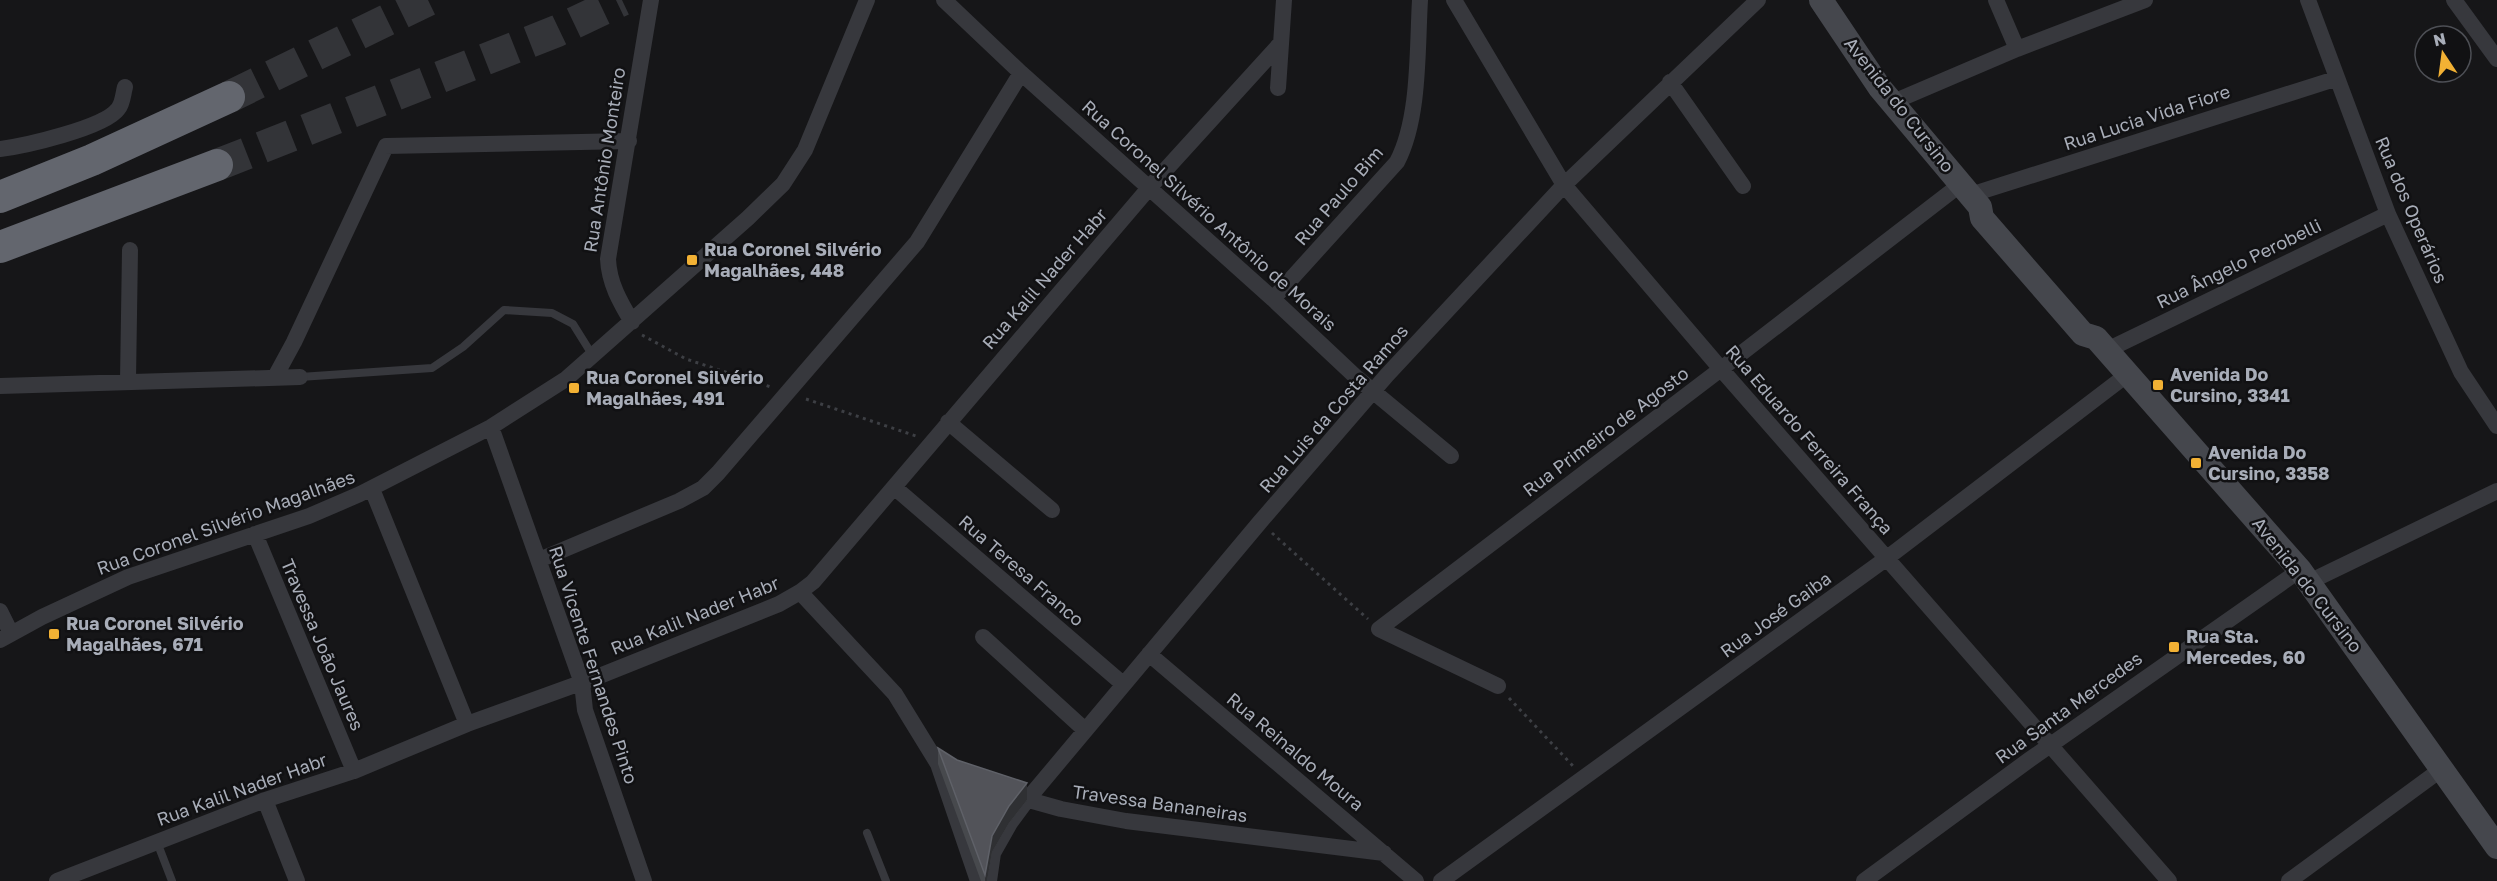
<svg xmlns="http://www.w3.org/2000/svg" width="2497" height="881" font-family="'Golos Text',sans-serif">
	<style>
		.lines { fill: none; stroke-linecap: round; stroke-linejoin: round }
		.highway-tunnel { stroke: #333438; stroke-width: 32; stroke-dasharray: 32 16; stroke-linecap: butt }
		.path { stroke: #3d3f44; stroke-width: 3; stroke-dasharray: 3 4.5; stroke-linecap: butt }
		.lane { stroke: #37383d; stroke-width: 8 }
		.street { stroke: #37383d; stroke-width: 16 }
		.secondary { stroke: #45474d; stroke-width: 24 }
		.highway { stroke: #63666e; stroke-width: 32 }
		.wall { fill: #47494d }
		.shaded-wall { fill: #2f3033 }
		.building { fill: #525359; stroke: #5f6168; stroke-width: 1.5 }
		.poi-dot { fill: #f2b134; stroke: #111113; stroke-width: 2 }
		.labels { text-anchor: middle; stroke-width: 5; stroke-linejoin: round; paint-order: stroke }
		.street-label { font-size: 18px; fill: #a8adb8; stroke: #111113 }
		.poi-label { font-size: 18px; font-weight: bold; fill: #a8adb8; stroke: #111113; text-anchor: start }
	</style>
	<rect width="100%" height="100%" fill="#161618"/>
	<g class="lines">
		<path class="highway-tunnel" d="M 229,97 L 428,0
			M 217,165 L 557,31 L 622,0"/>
		<path class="path" d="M 642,335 L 686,359 L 771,387
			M 806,399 L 916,436
			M 1272,533 L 1368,619
			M 1509,698 L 1573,766"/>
		<path class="lane" d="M 300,377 L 432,368 L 463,347 L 504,310 L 552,313 L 573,324 L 593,356
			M 867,833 L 886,881
			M 157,842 L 172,881"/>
		<path class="street" d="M 944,0 L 1021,73 L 1273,299 L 1357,378 L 1451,456
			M 1454,0 L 1564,185 L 1721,369 L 2169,881
			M 1996,0 L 2017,49
			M 2308,0 L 2388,214 L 2461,372 L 2497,426
			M 2454,0 L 2497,59
			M 1670,82 L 1743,186
			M 1278,88 L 1284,0
			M 1893,102 L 2017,49 L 2145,0
			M 0,149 C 24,146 104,128 118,109 C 123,103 123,94 125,87
			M 1970,195 L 2335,79
			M 1273,299 L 1397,162 C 1420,118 1417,50 1420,0
			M 632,322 C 620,302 609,283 608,259 L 651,0
			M 2107,350 L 2388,214
			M 275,377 L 294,342 L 386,146 L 629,141
			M 128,380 L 130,250
			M 0,386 L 300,377
			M 948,422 L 1052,510
			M 491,427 L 582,683 L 585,710 L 644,881
			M 894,487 L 1123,684
			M 372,489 L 467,724
			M 255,534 L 354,771
			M 539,560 L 679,501 L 703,488 L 718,473 L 917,242 L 1021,73
			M 2309,582 L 2497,491
			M 800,592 L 895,694 L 938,764 L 978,881
			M 0,611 L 11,633
			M 983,637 L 1085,730
			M 0,640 L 42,617 L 128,577 L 309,516 L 360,494 L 491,427 L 566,379 L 748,218 L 783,184 L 805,150 L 867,0
			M 1149,654 L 1416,881
			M 1498,686 L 1379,629 L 1721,369 L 1961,184
			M 1018,797 L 1061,809 L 1126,821 L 1384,853
			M 265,800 L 297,881
			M 57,881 L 265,800 L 354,771 L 467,724 L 597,677 L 779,604 L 800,592 L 813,582 L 1149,188 L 1280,44
			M 989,881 L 993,853 L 1010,823 L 1027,800 L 1260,522 L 1387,375 L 1564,185 L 1758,0
			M 1441,881 L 1887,558 L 2128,374
			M 1864,881 L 2029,760 L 2300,570
			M 2289,881 L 2443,768"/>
		<path class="secondary" d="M 1821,0 L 1880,88 L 1980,207 L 1982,218 L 2083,334 L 2096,338 L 2300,570 L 2497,847"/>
		<path class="highway" d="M 0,197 L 92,160 L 229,97
			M 0,247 L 217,165"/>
	</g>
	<path class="wall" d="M 938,748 L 957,760 L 1027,800 L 1009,823 L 992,852 L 987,881 L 981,881 L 938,764 Z"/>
	<path class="shaded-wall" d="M 1027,783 L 1027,800 L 1009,823 L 992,852 L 987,881 L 985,881 L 985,875 L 992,836 L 1009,806 Z"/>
	<path class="building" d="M 938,748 L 957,760 L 1027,783 L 1009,806 L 992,836 L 985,875 Z"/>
	<g class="poi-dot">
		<rect x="686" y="254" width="12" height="12" rx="3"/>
		<rect x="2152" y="379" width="12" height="12" rx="3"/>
		<rect x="568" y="382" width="12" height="12" rx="3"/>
		<rect x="2190" y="457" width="12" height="12" rx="3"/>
		<rect x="48" y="628" width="12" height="12" rx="3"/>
		<rect x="2168" y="641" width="12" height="12" rx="3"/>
	</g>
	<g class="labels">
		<g class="street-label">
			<text transform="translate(1899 105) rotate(52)" y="6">Avenida do Cursino</text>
			<text transform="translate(2147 118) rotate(-18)" y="6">Rua Lucia Vida Fiore</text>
			<text transform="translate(605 160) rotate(-81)" y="6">Rua Antônio Monteiro</text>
			<text transform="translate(1339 196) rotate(-49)" y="6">Rua Paulo Bim</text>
			<text transform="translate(2411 210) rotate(67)" y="6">Rua dos Operários</text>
			<text transform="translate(1209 216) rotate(42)" y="6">Rua Coronel Silvério Antônio de Morais</text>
			<text transform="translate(2239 264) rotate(-26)" y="6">Rua Ângelo Perobelli</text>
			<text transform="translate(1045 279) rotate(-49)" y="6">Rua Kalil Nader Habr</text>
			<text transform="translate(1334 409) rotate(-49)" y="6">Rua Luis da Costa Ramos</text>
			<text transform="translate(1606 432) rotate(-37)" y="6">Rua Primeiro de Agosto</text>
			<text transform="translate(1809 440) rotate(49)" y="6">Rua Eduardo Ferreira França</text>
			<text transform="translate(226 523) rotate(-20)" y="6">Rua Coronel Silvério Magalhães</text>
			<text transform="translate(1021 571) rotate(41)" y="6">Rua Teresa Franco</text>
			<text transform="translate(2307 585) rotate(52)" y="6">Avenida do Cursino</text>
			<text transform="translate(1776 615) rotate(-36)" y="6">Rua José Gaiba</text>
			<text transform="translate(695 616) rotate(-22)" y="6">Rua Kalil Nader Habr</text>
			<text transform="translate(322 645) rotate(67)" y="6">Travessa João Jaures</text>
			<text transform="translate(593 665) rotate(72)" y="6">Rua Vicente Fernandes Pinto</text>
			<text transform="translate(2069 708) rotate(-36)" y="6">Rua Santa Mercedes</text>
			<text transform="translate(1295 752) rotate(40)" y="6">Rua Reinaldo Moura</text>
			<text transform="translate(242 790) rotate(-20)" y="6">Rua Kalil Nader Habr</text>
			<text transform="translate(1160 804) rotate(8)" y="6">Travessa Bananeiras</text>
		</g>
		<g class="poi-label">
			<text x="704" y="256">Rua Coronel Silvério<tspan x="704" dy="21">Magalhães, 448</tspan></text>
			<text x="2170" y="381">Avenida Do<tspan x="2170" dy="21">Cursino, 3341</tspan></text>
			<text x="586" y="384">Rua Coronel Silvério<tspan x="586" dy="21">Magalhães, 491</tspan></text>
			<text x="2208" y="459">Avenida Do<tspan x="2208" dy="21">Cursino, 3358</tspan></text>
			<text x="66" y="630">Rua Coronel Silvério<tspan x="66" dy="21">Magalhães, 671</tspan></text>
			<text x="2186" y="643">Rua Sta.<tspan x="2186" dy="21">Mercedes, 60</tspan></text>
		</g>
	</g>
	<g transform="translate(2443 54) rotate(347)"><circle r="28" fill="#111113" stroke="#4d4f55" stroke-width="1.5"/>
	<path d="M0-4.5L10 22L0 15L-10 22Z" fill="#f2b134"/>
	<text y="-9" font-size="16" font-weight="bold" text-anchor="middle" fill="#a8adb8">N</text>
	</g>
</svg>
